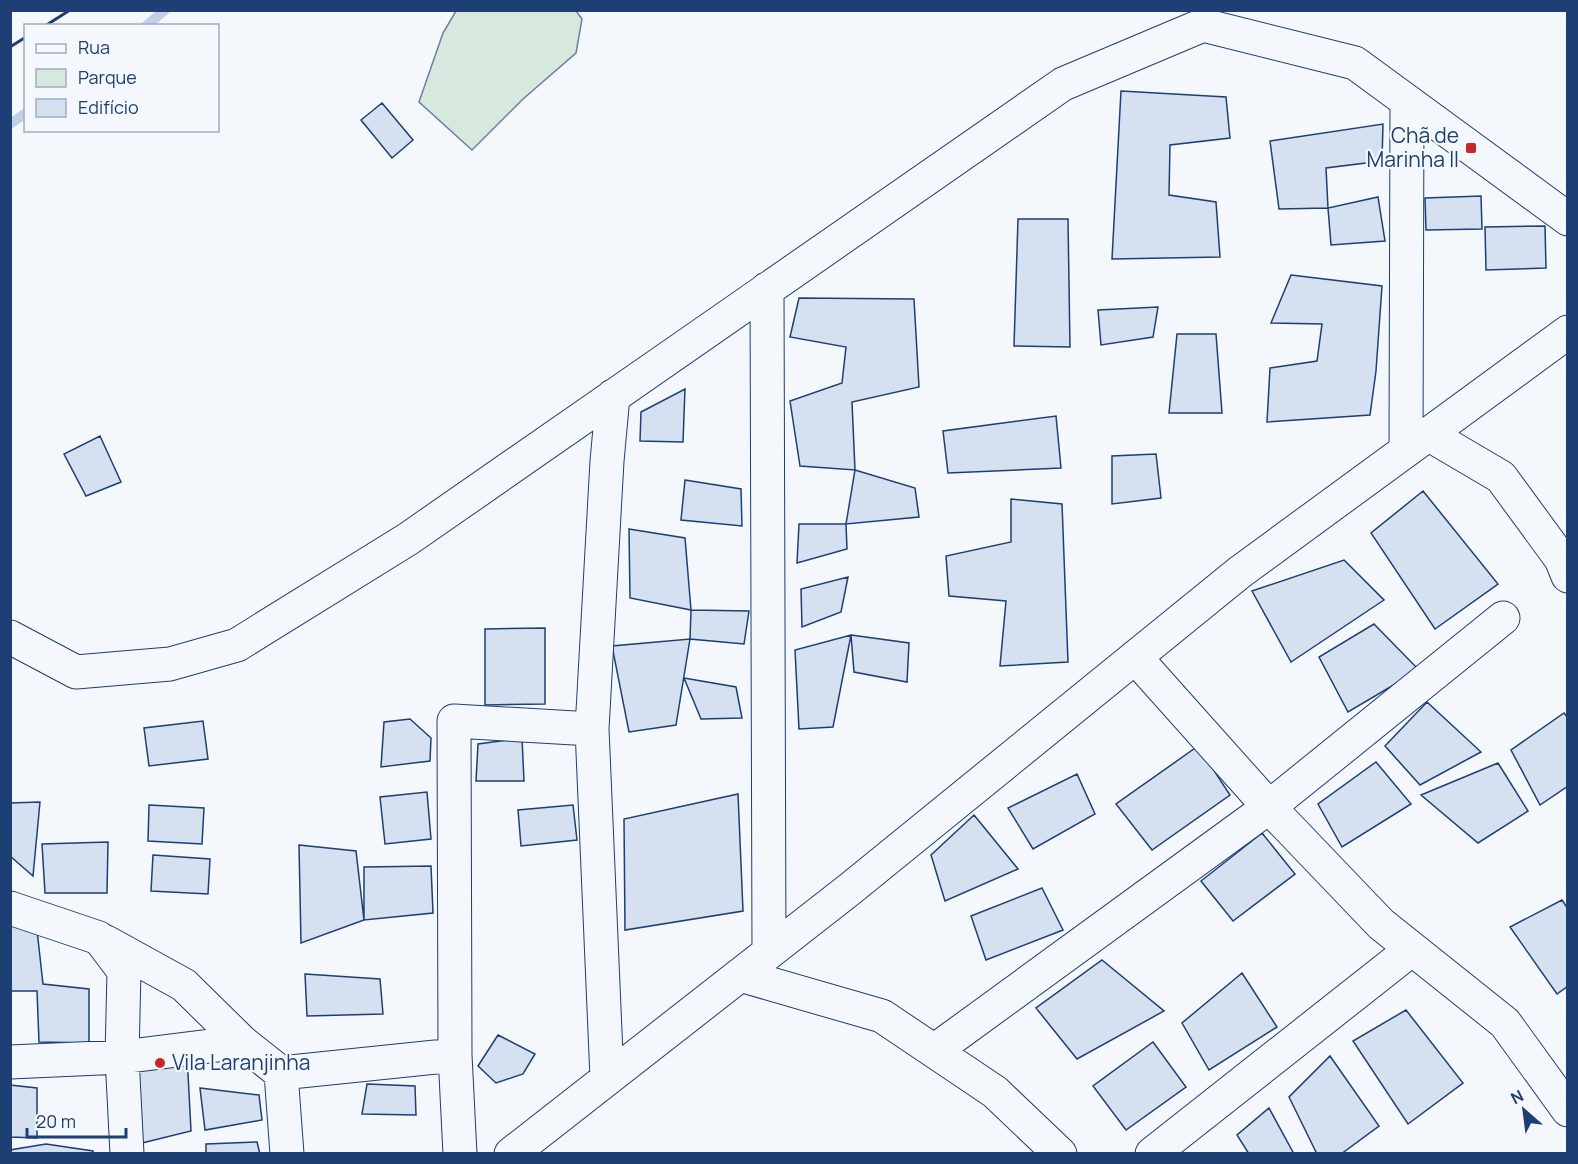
<svg xmlns="http://www.w3.org/2000/svg" width="1578" height="1164" font-family="Manrope,sans-serif">
	<style>
		.green { fill: #d7e8df; stroke: #687fa3; stroke-width: 1.5 }
		.lines { fill: none; stroke-linecap: round; stroke-linejoin: round }
		.stream { stroke: #bed0e5; stroke-width: 10 }
		.building { fill: #d5e0f0; stroke: #1d3f73; stroke-width: 1.5 }
		.minor-casing { stroke: #1d3f73; stroke-width: 35 }
		.minor { stroke: #f4f7fb; stroke-width: 33 }
		.wall { stroke: #1d3f73; stroke-width: 3 }
		.poi-dot { fill: #c62828; stroke: #f4f7fb; stroke-width: 2 }
		.labels { text-anchor: middle; stroke-width: 4.5; stroke-linejoin: round; paint-order: stroke }
		.poi-label { font-size: 21px; fill: #1d3f73; stroke: #f4f7fb; text-anchor: end }
	</style>
	<rect width="100%" height="100%" fill="#f4f7fb"/>
	<path class="green" d="M 456,11 L 576,11 L 582,19 L 576,53 L 523,99 L 472,150 L 419,102 L 443,33 Z"/>
	<g class="lines">
		<path class="stream" d="M 146,26 L 165,10
			M 10,124 L 26,113"/>
	</g>
	<path class="building" d="M 1121,91 L 1226,97 L 1230,138 L 1170,145 L 1169,195 L 1216,202 L 1220,257 L 1112,259 Z
		M 382,103 L 413,140 L 392,158 L 361,120 Z
		M 1383,124 L 1382,161 L 1326,168 L 1328,208 L 1279,209 L 1270,141 Z
		M 1481,196 L 1482,229 L 1426,230 L 1425,198 Z
		M 1378,197 L 1385,241 L 1331,245 L 1328,208 Z
		M 1018,219 L 1068,219 L 1070,347 L 1014,346 Z
		M 1545,226 L 1546,268 L 1486,270 L 1485,227 Z
		M 1291,275 L 1382,286 L 1376,371 L 1370,415 L 1267,422 L 1270,368 L 1317,361 L 1322,324 L 1271,323 Z
		M 799,298 L 914,299 L 919,387 L 852,402 L 855,470 L 800,466 L 790,401 L 842,383 L 846,347 L 790,337 Z
		M 1158,307 L 1153,337 L 1101,345 L 1098,310 Z
		M 1177,334 L 1216,334 L 1222,413 L 1169,413 Z
		M 685,389 L 683,442 L 640,441 L 641,412 Z
		M 1056,416 L 1061,468 L 948,473 L 943,431 Z
		M 100,436 L 121,482 L 86,496 L 64,454 Z
		M 1156,454 L 1161,498 L 1112,504 L 1112,456 Z
		M 855,470 L 915,488 L 919,517 L 846,524 Z
		M 685,480 L 741,489 L 742,526 L 681,520 Z
		M 1423,491 L 1498,584 L 1435,629 L 1371,533 Z
		M 1011,499 L 1062,504 L 1068,662 L 1000,666 L 1006,601 L 949,596 L 946,556 L 1011,542 Z
		M 799,524 L 846,524 L 847,549 L 797,563 Z
		M 629,529 L 685,538 L 691,610 L 630,598 Z
		M 1344,560 L 1384,600 L 1291,662 L 1252,591 Z
		M 848,577 L 841,612 L 802,627 L 801,589 Z
		M 691,610 L 749,611 L 744,644 L 690,639 Z
		M 1374,624 L 1419,670 L 1348,712 L 1319,657 Z
		M 545,628 L 545,704 L 485,705 L 485,629 Z
		M 851,635 L 909,643 L 907,682 L 854,672 Z
		M 851,635 L 833,727 L 799,729 L 795,650 Z
		M 690,639 L 676,725 L 629,732 L 612,646 Z
		M 684,678 L 736,687 L 742,718 L 701,719 Z
		M 1427,702 L 1481,752 L 1420,785 L 1385,746 Z
		M 1564,713 L 1568,718 L 1568,786 L 1540,805 L 1511,750 Z
		M 410,719 L 431,738 L 430,761 L 381,767 L 384,722 Z
		M 203,721 L 208,759 L 149,766 L 144,728 Z
		M 522,738 L 524,781 L 476,781 L 478,744 Z
		M 1198,746 L 1230,795 L 1152,850 L 1116,804 Z
		M 1376,762 L 1411,804 L 1342,847 L 1318,804 Z
		M 1498,763 L 1528,811 L 1478,843 L 1421,795 Z
		M 1077,774 L 1095,814 L 1033,849 L 1008,808 Z
		M 427,792 L 431,839 L 385,844 L 380,797 Z
		M 738,794 L 743,911 L 625,930 L 624,819 Z
		M 40,802 L 33,876 L 10,856 L 10,803 Z
		M 149,805 L 204,808 L 202,844 L 148,841 Z
		M 573,805 L 577,840 L 521,846 L 518,810 Z
		M 974,815 L 1018,869 L 945,901 L 931,855 Z
		M 1262,833 L 1295,874 L 1233,921 L 1201,881 Z
		M 108,842 L 107,893 L 45,893 L 42,844 Z
		M 299,845 L 356,851 L 364,920 L 301,943 Z
		M 153,855 L 210,859 L 208,894 L 151,891 Z
		M 431,866 L 433,913 L 364,920 L 364,867 Z
		M 1042,888 L 1063,930 L 986,960 L 971,916 Z
		M 1562,900 L 1568,909 L 1568,986 L 1557,994 L 1510,927 Z
		M 10,925 L 37,930 L 43,984 L 89,989 L 89,1043 L 39,1042 L 37,991 L 10,991 Z
		M 1102,960 L 1164,1011 L 1077,1059 L 1036,1008 Z
		M 1242,973 L 1277,1027 L 1209,1070 L 1182,1023 Z
		M 305,974 L 380,979 L 383,1014 L 307,1016 Z
		M 1406,1010 L 1463,1083 L 1408,1124 L 1353,1041 Z
		M 498,1035 L 535,1054 L 523,1074 L 496,1083 L 478,1066 Z
		M 1153,1042 L 1186,1087 L 1126,1130 L 1093,1086 Z
		M 187,1055 L 191,1131 L 142,1143 L 134,1061 Z
		M 1330,1056 L 1379,1126 L 1341,1154 L 1317,1154 L 1289,1097 Z
		M 367,1084 L 415,1086 L 416,1115 L 362,1114 Z
		M 10,1085 L 37,1088 L 37,1138 L 10,1137 Z
		M 200,1088 L 259,1095 L 262,1120 L 205,1130 Z
		M 1269,1108 L 1294,1154 L 1249,1154 L 1237,1135 Z
		M 257,1142 L 260,1154 L 206,1154 L 206,1144 Z
		M 46,1144 L 93,1151 L 93,1154 L 10,1154 L 10,1150 Z"/>
	<g class="lines">
		<g class="minor-casing">
			<path id="minor" d="M 767,289 L 769,952
				M 1428,434 L 1501,477 L 1561,559 L 1568,576
				M 1406,450 L 1407,101
				M 10,637 L 76,672 L 170,664 L 237,645 L 408,539 L 1063,84 L 1203,25 L 1355,63 L 1568,219
				M 1135,657 L 1269,807 L 1381,924 L 1505,1023 L 1568,1110
				M 592,729 L 607,1078
				M 10,908 L 99,938 L 124,971 L 122,1057 L 127,1154
				M 106,942 L 184,985 L 242,1042
				M 740,975 L 882,1016 L 995,1092 L 1060,1154
				M 934,1051 L 1269,807 L 1503,618
				M 455,1055 L 454,721 L 592,729 L 607,461 L 613,396
				M 10,1062 L 122,1057 L 242,1042 L 281,1073 L 287,1154
				M 281,1073 L 455,1055 L 460,1154
				M 511,1154 L 850,889 L 1240,572 L 1568,332
				M 1152,1154 L 1412,949"/>
		</g>
		<use href="#minor" class="minor"/>
		<path class="wall" d="M 45,26 L 70,10
			M 10,47 L 26,37"/>
	</g>
	<g class="poi-dot">
		<rect x="1465" y="142" width="12" height="12" rx="3"/>
		<circle cx="160" cy="1063" r="6"/>
	</g>
	<g class="labels">
		<g class="poi-label">
			<text x="1459" y="143">Chã de<tspan x="1459" dy="24">Marinha II</tspan></text>
			<text x="172" y="1070" text-anchor="start">Vila Laranjinha</text>
		</g>
	</g>
	<rect width="1578" height="1164" fill="none" stroke="#1d3f73" stroke-width="24"/>
	<rect x="24" y="24" width="195" height="108" fill="#f4f7fb" stroke="#9eadc5" stroke-width="1.5"/>
	<rect x="36" y="44" width="30" height="9" fill="#f4f7fb" stroke="#9eadc5" stroke-width="1.5"/>
	<text x="78" y="54" font-size="18" fill="#1d3f73">Rua</text>
	<rect x="36" y="69" width="30" height="18" fill="#d7e8df" stroke="#9eadc5" stroke-width="1.5"/>
	<text x="78" y="84" font-size="18" fill="#1d3f73">Parque</text>
	<rect x="36" y="99" width="30" height="18" fill="#d5e0f0" stroke="#9eadc5" stroke-width="1.5"/>
	<text x="78" y="114" font-size="18" fill="#1d3f73">Edifício</text>
	<g transform="translate(1524 1110) rotate(332)" stroke="#f4f7fb" stroke-width="4.5" paint-order="stroke">
	<path d="M0-4.5L10 22L0 15L-10 22Z" fill="#1d3f73"/>
	<text y="-9" font-size="16" font-weight="bold" text-anchor="middle" fill="#1d3f73">N</text>
	</g>
	<path d="M27 1128v9h99v-9" fill="none" stroke="#1d3f73" stroke-width="3"/>
	<text x="36" y="1128" font-size="18" fill="#1d3f73" stroke="#f4f7fb" stroke-width="4.5" paint-order="stroke">20 m</text>
</svg>
